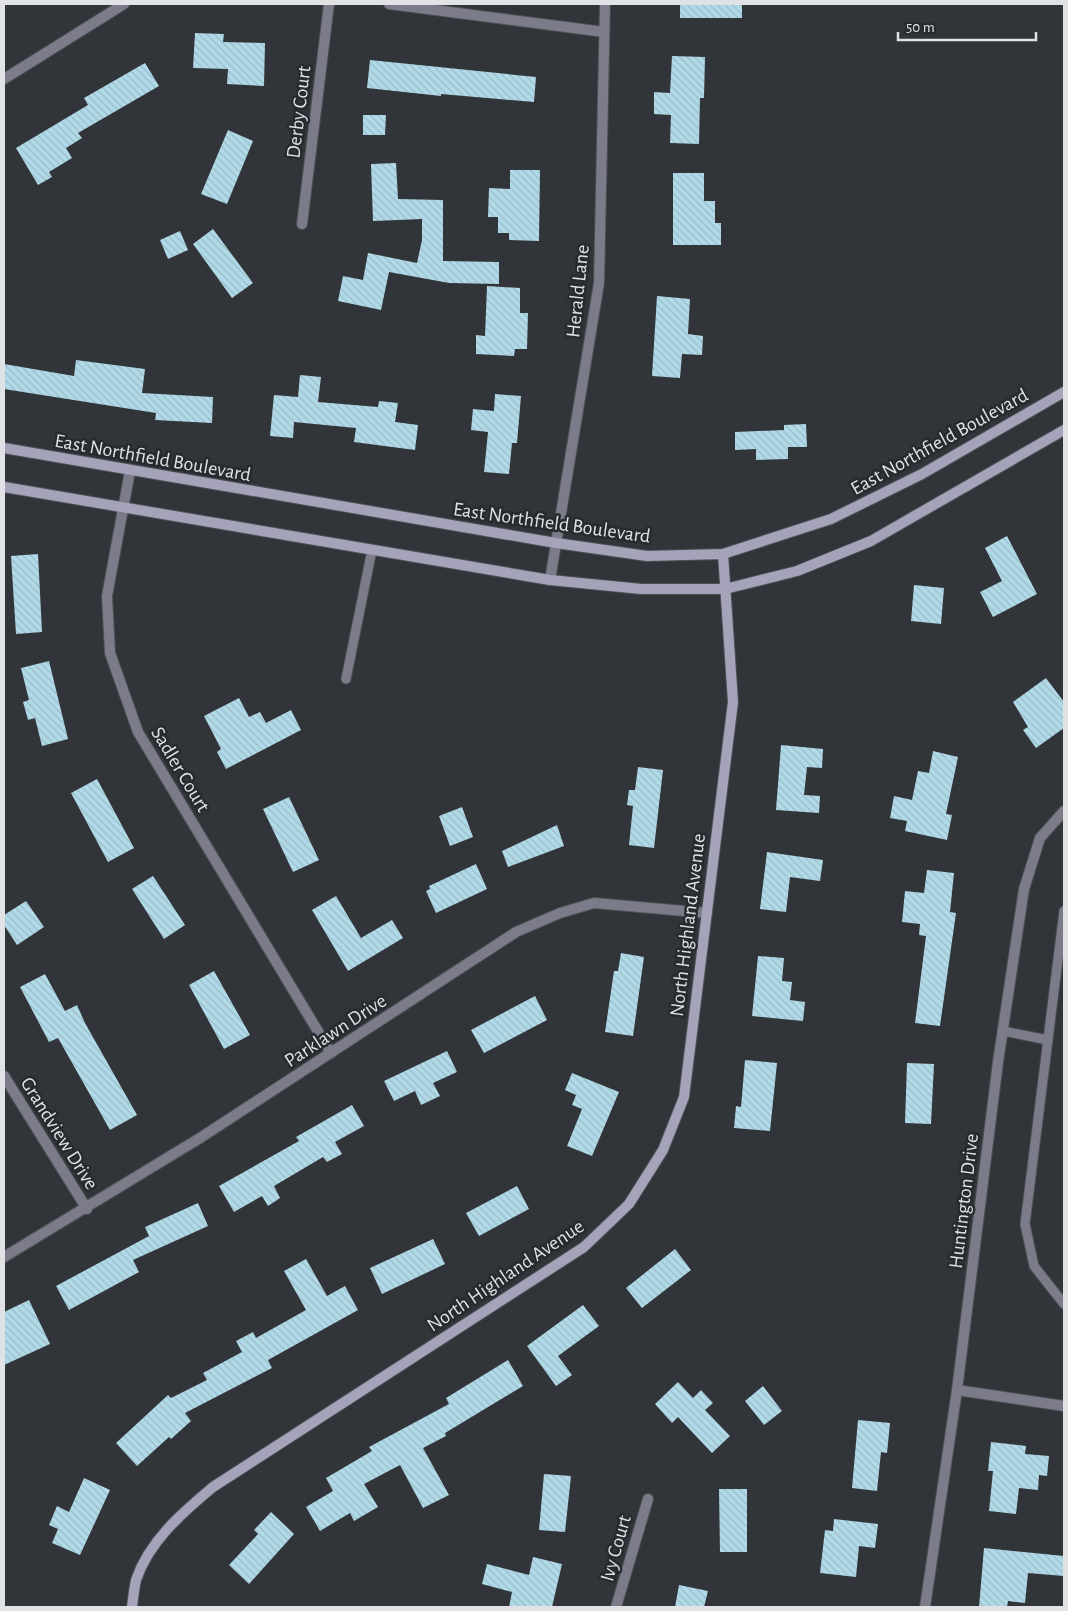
<svg xmlns="http://www.w3.org/2000/svg" width="1068" height="1611" font-family="'Alegreya Sans',sans-serif">
	<style>
		.building { fill: url(#building-back-hatch) }
		.lines { fill: none; stroke-linecap: round; stroke-linejoin: round }
		.lane-casing { stroke: #4d5055; stroke-width: 11 }
		.street-casing { stroke: #4d5055; stroke-width: 12 }
		.secondary-casing { stroke: #4d5055; stroke-width: 12 }
		.lane { stroke: #7c7b89; stroke-width: 9 }
		.street { stroke: #7c7b89; stroke-width: 10 }
		.secondary { stroke: #a4a3b9; stroke-width: 10 }
		.labels { text-anchor: middle; stroke-width: 5; stroke-linejoin: round; paint-order: stroke }
		.street-label { font-size: 20px; fill: #e0e2e5; stroke: #272a2e }
	</style>
	<defs>
		<pattern id="building-back-hatch" width="6" height="6" patternUnits="userSpaceOnUse" patternTransform="scale(1.25)"><rect width="6" height="6" fill="#b1dae8"/><path d="M-1 5l2 2M0 0l6 6M5-1l2 2" fill="none" stroke="#9bbcc7"/></pattern>
	</defs>
	<rect width="100%" height="100%" fill="#313439"/>
	<path class="building" d="M 680,4 L 742,4 L 742,18 L 680,18 Z
		M 195,33 L 224,34 L 223,42 L 265,43 L 264,86 L 227,84 L 228,69 L 193,68 Z
		M 672,56 L 705,57 L 704,98 L 700,98 L 699,144 L 670,143 L 671,115 L 654,114 L 654,92 L 670,93 Z
		M 370,60 L 536,77 L 534,102 L 441,94 L 441,96 L 367,88 Z
		M 145,63 L 159,86 L 78,133 L 82,138 L 66,148 L 72,158 L 49,172 L 52,177 L 38,185 L 16,148 L 88,105 L 84,98 Z
		M 363,115 L 386,115 L 385,135 L 363,135 Z
		M 228,130 L 253,141 L 227,204 L 201,194 Z
		M 396,163 L 398,199 L 443,200 L 443,261 L 499,262 L 499,284 L 449,283 L 389,272 L 381,310 L 338,301 L 343,276 L 363,280 L 368,253 L 417,263 L 422,240 L 422,219 L 373,221 L 371,164 Z
		M 510,170 L 540,170 L 539,241 L 509,240 L 509,233 L 498,233 L 498,217 L 488,217 L 489,188 L 510,189 Z
		M 673,173 L 704,173 L 704,201 L 715,201 L 715,223 L 721,223 L 721,245 L 673,245 Z
		M 213,229 L 253,283 L 232,298 L 193,244 Z
		M 180,231 L 188,250 L 168,259 L 160,240 Z
		M 487,286 L 520,288 L 520,313 L 528,313 L 527,349 L 515,349 L 514,356 L 476,354 L 476,335 L 485,336 Z
		M 657,296 L 690,299 L 688,334 L 703,336 L 702,355 L 682,354 L 680,378 L 652,376 Z
		M 76,360 L 145,369 L 142,393 L 213,397 L 212,423 L 155,420 L 156,413 L 4,389 L 4,364 L 74,376 Z
		M 300,375 L 321,377 L 318,402 L 378,407 L 379,401 L 398,403 L 395,422 L 418,425 L 415,450 L 354,442 L 356,428 L 294,422 L 293,438 L 270,436 L 274,395 L 298,397 Z
		M 495,394 L 521,396 L 517,443 L 512,443 L 509,474 L 484,472 L 488,432 L 471,430 L 473,409 L 494,411 Z
		M 806,424 L 807,447 L 788,447 L 788,459 L 756,460 L 756,449 L 735,450 L 735,432 L 784,430 L 784,425 Z
		M 1007,536 L 1037,594 L 993,617 L 980,592 L 1002,581 L 985,548 Z
		M 38,554 L 42,632 L 16,634 L 11,556 Z
		M 914,585 L 944,588 L 941,624 L 911,621 Z
		M 49,661 L 68,739 L 42,746 L 35,718 L 28,720 L 23,702 L 29,700 L 21,668 Z
		M 1046,678 L 1064,702 L 1064,728 L 1036,748 L 1023,730 L 1028,727 L 1013,702 Z
		M 239,698 L 249,717 L 260,712 L 266,723 L 291,710 L 301,730 L 226,769 L 217,752 L 221,749 L 204,716 Z
		M 781,745 L 823,749 L 822,768 L 807,767 L 804,795 L 820,796 L 819,813 L 776,810 Z
		M 933,751 L 958,757 L 946,814 L 952,815 L 947,840 L 905,831 L 907,821 L 890,818 L 894,796 L 912,800 L 918,771 L 929,773 Z
		M 638,767 L 663,770 L 654,848 L 629,845 L 633,806 L 627,805 L 629,790 L 635,790 Z
		M 97,779 L 134,848 L 108,862 L 71,793 Z
		M 289,797 L 319,860 L 293,872 L 263,809 Z
		M 462,807 L 473,837 L 450,846 L 439,816 Z
		M 557,825 L 564,846 L 508,867 L 502,851 Z
		M 767,852 L 823,860 L 820,881 L 790,877 L 786,912 L 760,909 Z
		M 476,864 L 487,889 L 436,913 L 426,891 L 430,889 L 429,886 Z
		M 927,870 L 954,873 L 950,912 L 956,913 L 940,1026 L 915,1023 L 926,936 L 919,935 L 920,924 L 902,922 L 905,891 L 924,893 Z
		M 153,876 L 185,925 L 164,939 L 132,889 Z
		M 336,896 L 361,938 L 392,920 L 403,938 L 348,971 L 312,910 Z
		M 26,901 L 44,927 L 17,945 L 4,925 L 4,915 Z
		M 621,953 L 644,957 L 633,1036 L 605,1032 L 614,971 L 618,971 Z
		M 758,956 L 784,958 L 782,981 L 792,982 L 790,1000 L 805,1002 L 803,1021 L 752,1016 Z
		M 214,971 L 250,1035 L 224,1049 L 189,985 Z
		M 45,974 L 65,1011 L 77,1005 L 85,1023 L 137,1115 L 110,1130 L 58,1038 L 49,1042 L 20,987 Z
		M 535,996 L 547,1020 L 484,1053 L 471,1030 Z
		M 447,1051 L 457,1072 L 433,1083 L 440,1096 L 421,1105 L 415,1091 L 394,1101 L 384,1081 Z
		M 745,1060 L 777,1063 L 770,1131 L 734,1128 L 736,1106 L 741,1107 Z
		M 907,1063 L 934,1064 L 931,1124 L 905,1123 Z
		M 572,1073 L 619,1092 L 592,1156 L 567,1146 L 582,1109 L 572,1105 L 576,1095 L 565,1090 Z
		M 352,1105 L 364,1126 L 335,1142 L 342,1154 L 327,1162 L 323,1157 L 274,1186 L 280,1198 L 268,1206 L 262,1196 L 234,1212 L 219,1186 L 299,1141 L 296,1137 Z
		M 517,1186 L 529,1209 L 479,1236 L 466,1213 Z
		M 198,1203 L 208,1226 L 133,1260 L 139,1272 L 69,1310 L 56,1286 L 149,1236 L 145,1227 Z
		M 433,1239 L 445,1264 L 382,1294 L 370,1268 Z
		M 675,1249 L 691,1270 L 642,1308 L 626,1288 Z
		M 306,1259 L 327,1296 L 345,1286 L 358,1310 L 268,1360 L 272,1368 L 185,1413 L 191,1421 L 171,1439 L 169,1437 L 137,1466 L 116,1443 L 168,1395 L 171,1398 L 207,1380 L 203,1373 L 242,1352 L 236,1341 L 253,1332 L 256,1338 L 306,1310 L 284,1271 Z
		M 29,1300 L 50,1344 L 4,1365 L 4,1312 Z
		M 583,1305 L 599,1326 L 558,1356 L 572,1375 L 556,1386 L 527,1346 Z
		M 508,1360 L 523,1386 L 445,1433 L 446,1436 L 423,1448 L 449,1495 L 423,1508 L 400,1465 L 364,1484 L 378,1507 L 354,1521 L 350,1513 L 320,1531 L 306,1507 L 333,1491 L 326,1478 L 372,1451 L 369,1447 L 449,1404 L 446,1398 Z
		M 678,1382 L 693,1398 L 701,1390 L 713,1403 L 705,1410 L 730,1436 L 712,1453 L 678,1417 L 672,1423 L 655,1404 Z
		M 763,1386 L 782,1411 L 764,1425 L 745,1401 Z
		M 858,1420 L 890,1423 L 887,1453 L 881,1452 L 877,1491 L 852,1488 Z
		M 991,1442 L 1026,1446 L 1025,1454 L 1049,1456 L 1047,1476 L 1039,1475 L 1038,1490 L 1019,1488 L 1016,1514 L 989,1511 L 993,1471 L 988,1471 Z
		M 544,1474 L 571,1476 L 565,1532 L 539,1530 Z
		M 84,1478 L 110,1490 L 80,1555 L 52,1543 L 58,1529 L 49,1525 L 57,1506 L 69,1512 Z
		M 719,1489 L 747,1489 L 747,1552 L 720,1552 Z
		M 271,1512 L 294,1534 L 249,1584 L 229,1565 L 258,1534 L 254,1530 Z
		M 834,1519 L 878,1524 L 875,1548 L 859,1546 L 856,1577 L 820,1573 L 825,1530 L 833,1531 Z
		M 984,1548 L 1064,1556 L 1064,1576 L 1028,1573 L 1025,1603 L 1008,1601 L 1007,1607 L 979,1607 Z
		M 533,1557 L 562,1564 L 552,1607 L 509,1607 L 512,1592 L 482,1584 L 487,1564 L 529,1575 Z
		M 679,1585 L 708,1591 L 704,1607 L 675,1607 Z"/>
	<g class="lines">
		<g class="lane-casing">
			<path id="lane" d="M 346,679 L 372,550
				M 1064,911 L 1025,1224 L 1034,1266 L 1064,1304
				M 1003,1031 L 1048,1040"/>
		</g>
		<g class="street-casing">
			<path id="street" d="M 389,4 L 604,32
				M 4,79 L 124,4
				M 302,224 L 329,4
				M 130,471 L 107,596 L 110,653 L 138,732 L 331,1053
				M 550,580 L 599,283 L 605,4
				M 4,1076 L 87,1209
				M 4,1257 L 200,1138 L 516,932 L 560,913 L 594,903 L 707,913
				M 957,1390 L 1064,1406
				M 616,1607 L 648,1499
				M 925,1607 L 957,1390 L 998,1062 L 1024,889 L 1040,838 L 1064,811"/>
		</g>
		<g class="secondary-casing">
			<path id="secondary" d="M 4,448 L 556,543 L 647,556 L 723,554 L 831,519 L 922,474 L 1064,392
				M 4,487 L 550,580 L 641,589 L 725,589 L 797,571 L 871,541 L 1064,430
				M 132,1607 C 133,1599 134,1589 136,1580 C 149,1541 183,1512 213,1487 L 584,1247 L 629,1204 L 663,1150 L 684,1097 L 733,702 L 723,554"/>
		</g>
		<use href="#lane" class="lane"/>
		<use href="#street" class="street"/>
		<use href="#secondary" class="secondary"/>
	</g>
	<g class="labels">
		<g class="street-label">
			<text transform="translate(298 112) rotate(-83)" y="7">Derby Court</text>
			<text transform="translate(577 291) rotate(-84)" y="7">Herald Lane</text>
			<text transform="translate(939 441) rotate(-29)" y="7">East Northfield Boulevard</text>
			<text transform="translate(153 457) rotate(10)" y="7">East Northfield Boulevard</text>
			<text transform="translate(552 522) rotate(8)" y="7">East Northfield Boulevard</text>
			<text transform="translate(181 769) rotate(59)" y="7">Sadler Court</text>
			<text transform="translate(687 925) rotate(-83)" y="7">North Highland Avenue</text>
			<text transform="translate(335 1030) rotate(-33)" y="7">Parklawn Drive</text>
			<text transform="translate(60 1133) rotate(58)" y="7">Grandview Drive</text>
			<text transform="translate(963 1201) rotate(-83)" y="7">Huntington Drive</text>
			<text transform="translate(505 1275) rotate(-34)" y="7">North Highland Avenue</text>
			<text transform="translate(615 1548) rotate(-74)" y="7">Ivy Court</text>
		</g>
	</g>
	<rect width="1068" height="1611" fill="none" stroke="#e0e2e5" stroke-width="10"/>
	<path d="M898 32v8h138v-8" fill="none" stroke="#e0e2e5" stroke-width="2.5"/>
	<text x="906" y="32" font-size="15" fill="#e0e2e5" stroke="#272a2e" stroke-width="4" paint-order="stroke">50 m</text>
</svg>
